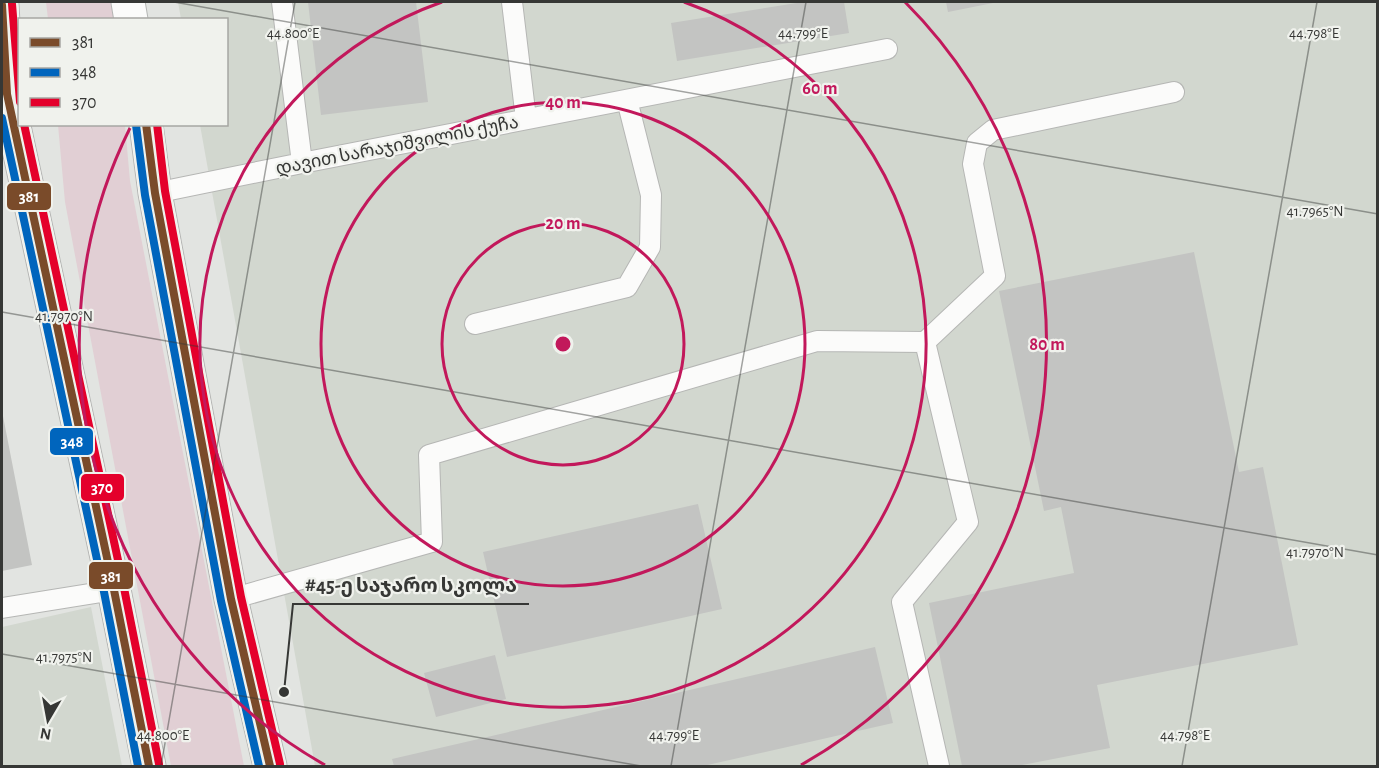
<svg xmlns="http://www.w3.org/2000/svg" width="1379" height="768" font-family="'Alegreya Sans','Noto Sans Georgian',sans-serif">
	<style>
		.built { fill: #d2d7cf }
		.green { fill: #e1cfd4 }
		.building { fill: #c3c4c2 }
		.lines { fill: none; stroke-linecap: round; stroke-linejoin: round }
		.lane-casing { stroke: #b5b6b4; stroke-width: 22 }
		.secondary-casing { stroke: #b5b6b4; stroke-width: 35 }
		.lane { stroke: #fbfbfa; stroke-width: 20 }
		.secondary { stroke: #fbfbfa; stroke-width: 33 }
		.bus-1-casing { stroke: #f0f2ed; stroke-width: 12 }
		.bus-2-casing { stroke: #f0f2ed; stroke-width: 12 }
		.bus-3-casing { stroke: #f0f2ed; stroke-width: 12 }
		.bus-1 { stroke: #7a4b2a; stroke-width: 8 }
		.bus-2 { stroke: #0065bd; stroke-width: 8 }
		.bus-3 { stroke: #e4002b; stroke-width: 8 }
		.ticks { fill: none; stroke: #363735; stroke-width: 1.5; stroke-opacity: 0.45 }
		.ring { fill: none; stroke: #c2185b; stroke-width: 3 }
		.labels { text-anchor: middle; stroke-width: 4.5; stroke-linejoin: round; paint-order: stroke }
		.street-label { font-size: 18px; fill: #363735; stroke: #f0f2ed }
		.ticks-label { font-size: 15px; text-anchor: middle; fill: #363735; stroke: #f0f2ed; stroke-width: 4.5; stroke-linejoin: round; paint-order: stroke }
		.centre { fill: #c2185b; stroke: #f0f2ed; stroke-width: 3 }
		.ring-label { font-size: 18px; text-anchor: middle; font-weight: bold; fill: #c2185b; stroke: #f0f2ed; stroke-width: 4.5; stroke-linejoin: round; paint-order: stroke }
		.leader { fill: none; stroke: #363735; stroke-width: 2 }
		.callout-dot { fill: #363735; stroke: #f0f2ed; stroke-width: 2 }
		.callout-label { font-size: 20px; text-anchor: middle; font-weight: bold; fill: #363735; stroke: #f0f2ed; stroke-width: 4.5; stroke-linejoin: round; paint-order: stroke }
		.line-badge { stroke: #f0f2ed; stroke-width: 2 }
		.badge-label { font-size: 16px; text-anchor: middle; font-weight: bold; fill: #fff }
	</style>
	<rect width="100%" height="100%" fill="#e2e4e1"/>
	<path class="built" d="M 178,2 L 1377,2 L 1377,766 L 315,766 L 200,125 L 226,124 L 226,20 L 181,19 Z
		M 91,607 L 122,766 L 2,766 L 2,627 Z"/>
	<path class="green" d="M 46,2 L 114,2 L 115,19 L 48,19 Z
		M 58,125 L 125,125 L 130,181 L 244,766 L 171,766 L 65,202 Z"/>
	<path class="building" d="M 308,2 L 416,2 L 428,102 L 321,115 Z
		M 803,2 L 844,2 L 849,33 L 677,61 L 671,23 Z
		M 946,2 L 993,2 L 993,3 L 948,12 Z
		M 1194,252 L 1239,472 L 1263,467 L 1298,645 L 1097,685 L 1110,748 L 1017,766 L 962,766 L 929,603 L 1074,573 L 1061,507 L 1044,511 L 999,291 Z
		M 2,411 L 32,565 L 2,571 Z
		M 698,504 L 722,609 L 507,657 L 483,552 Z
		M 875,647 L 893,723 L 703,766 L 394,766 L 392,759 Z
		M 495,655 L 506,699 L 436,717 L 424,673 Z"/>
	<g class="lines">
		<g class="lane-casing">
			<path id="lane" d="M 282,2 L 302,163
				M 512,2 L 526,119
				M 155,193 L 302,163 L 887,49
				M 475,324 L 627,287 L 650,247 L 651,195 L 627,100
				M 925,342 L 995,276 L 973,164 L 977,143 L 993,130 L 1174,92
				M 231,599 L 432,542 L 429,455 L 817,341 L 925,342 L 968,522 L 902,602 L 939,766
				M 2,608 L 114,590"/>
		</g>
		<g class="secondary-casing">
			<path id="secondary" d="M 128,2 L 131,20
				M 2,5 L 7,94 L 114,590 L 149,766
				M 146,124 L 155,193 L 231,599 L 270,766"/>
		</g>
		<use href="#lane" class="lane"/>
		<use href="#secondary" class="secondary"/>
		<g class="bus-1-casing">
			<path id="bus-1" d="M 2,5 L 7,94 L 114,590 L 149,766
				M 146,124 L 155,193 L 231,599 L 270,766"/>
		</g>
		<g class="bus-2-casing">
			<path id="bus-2" d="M 2,118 L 104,592 L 138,766
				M 136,125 L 145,195 L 221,601 L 259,766"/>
		</g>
		<g class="bus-3-casing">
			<path id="bus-3" d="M 12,4 L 20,102
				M 24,124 L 124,588 L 159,764
				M 157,124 L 165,191 L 241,597 L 280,764"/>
		</g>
		<use href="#bus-1" class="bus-1"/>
		<use href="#bus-2" class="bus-2"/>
		<use href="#bus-3" class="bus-3"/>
	</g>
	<path class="ticks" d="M 174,2 L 1378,214M 2,312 L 1378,555M 2,654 L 641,766M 161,766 L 295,2M 671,766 L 806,2M 1182,766 L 1317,2"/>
	<g class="ring">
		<circle cx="563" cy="344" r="121"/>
		<circle cx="563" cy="344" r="242"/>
		<path d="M684 2A363 363 0 1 1 442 2"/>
		<path d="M325 765A484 484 0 0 1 130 128M905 2A484 484 0 0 1 801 765"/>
	</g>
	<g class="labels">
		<g class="street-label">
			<text transform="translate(397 145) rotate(-11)" y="6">დავით სარაჯიშვილის ქუჩა</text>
		</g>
	</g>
	<g class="ticks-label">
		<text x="1314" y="38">44.798°E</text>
		<text x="293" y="38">44.800°E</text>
		<text x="803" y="38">44.799°E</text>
		<text x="1315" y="216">41.7965°N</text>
		<text x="64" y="321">41.7970°N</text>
		<text x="1315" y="557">41.7970°N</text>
		<text x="64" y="662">41.7975°N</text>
		<text x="163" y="740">44.800°E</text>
		<text x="674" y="740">44.799°E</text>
		<text x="1185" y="740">44.798°E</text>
	</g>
	<circle cx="563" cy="344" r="9" class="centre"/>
	<g class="ring-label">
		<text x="820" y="94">60 m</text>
		<text x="563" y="108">40 m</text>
		<text x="563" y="229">20 m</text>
		<text x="1047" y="350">80 m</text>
	</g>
	<path class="leader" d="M284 692L293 604H529"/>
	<circle class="callout-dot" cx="284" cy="692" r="6"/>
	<g class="callout-label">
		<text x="411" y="592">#45-ე საჯარო სკოლა</text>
	</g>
	<g class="line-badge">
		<rect x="6" y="182" width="46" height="29" rx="6" fill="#7a4b2a"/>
		<rect x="49" y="427" width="45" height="29" rx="6" fill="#0065bd"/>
		<rect x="80" y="473" width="45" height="29" rx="6" fill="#e4002b"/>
		<rect x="88" y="561" width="46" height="29" rx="6" fill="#7a4b2a"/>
	</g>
	<g class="badge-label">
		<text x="29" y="202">381</text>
		<text x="72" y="447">348</text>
		<text x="102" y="493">370</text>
		<text x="111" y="582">381</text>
	</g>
	<rect width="1379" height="768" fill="none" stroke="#363735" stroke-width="6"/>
	<rect x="18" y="18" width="210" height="108" fill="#f0f2ed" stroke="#a6a7a3" stroke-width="1.5"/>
	<rect x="30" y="38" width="30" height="9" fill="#7a4b2a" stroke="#a6a7a3" stroke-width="1.5"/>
	<text x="72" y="48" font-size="18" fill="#363735">381</text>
	<rect x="30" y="68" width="30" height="9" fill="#0065bd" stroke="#a6a7a3" stroke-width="1.5"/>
	<text x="72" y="78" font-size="18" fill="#363735">348</text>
	<rect x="30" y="98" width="30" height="9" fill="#e4002b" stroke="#a6a7a3" stroke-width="1.5"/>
	<text x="72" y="108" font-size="18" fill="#363735">370</text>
	<g transform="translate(48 720) rotate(190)" stroke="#f0f2ed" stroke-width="4.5" paint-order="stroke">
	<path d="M0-4.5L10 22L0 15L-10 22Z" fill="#363735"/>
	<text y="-9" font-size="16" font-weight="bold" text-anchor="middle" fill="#363735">N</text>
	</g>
</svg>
